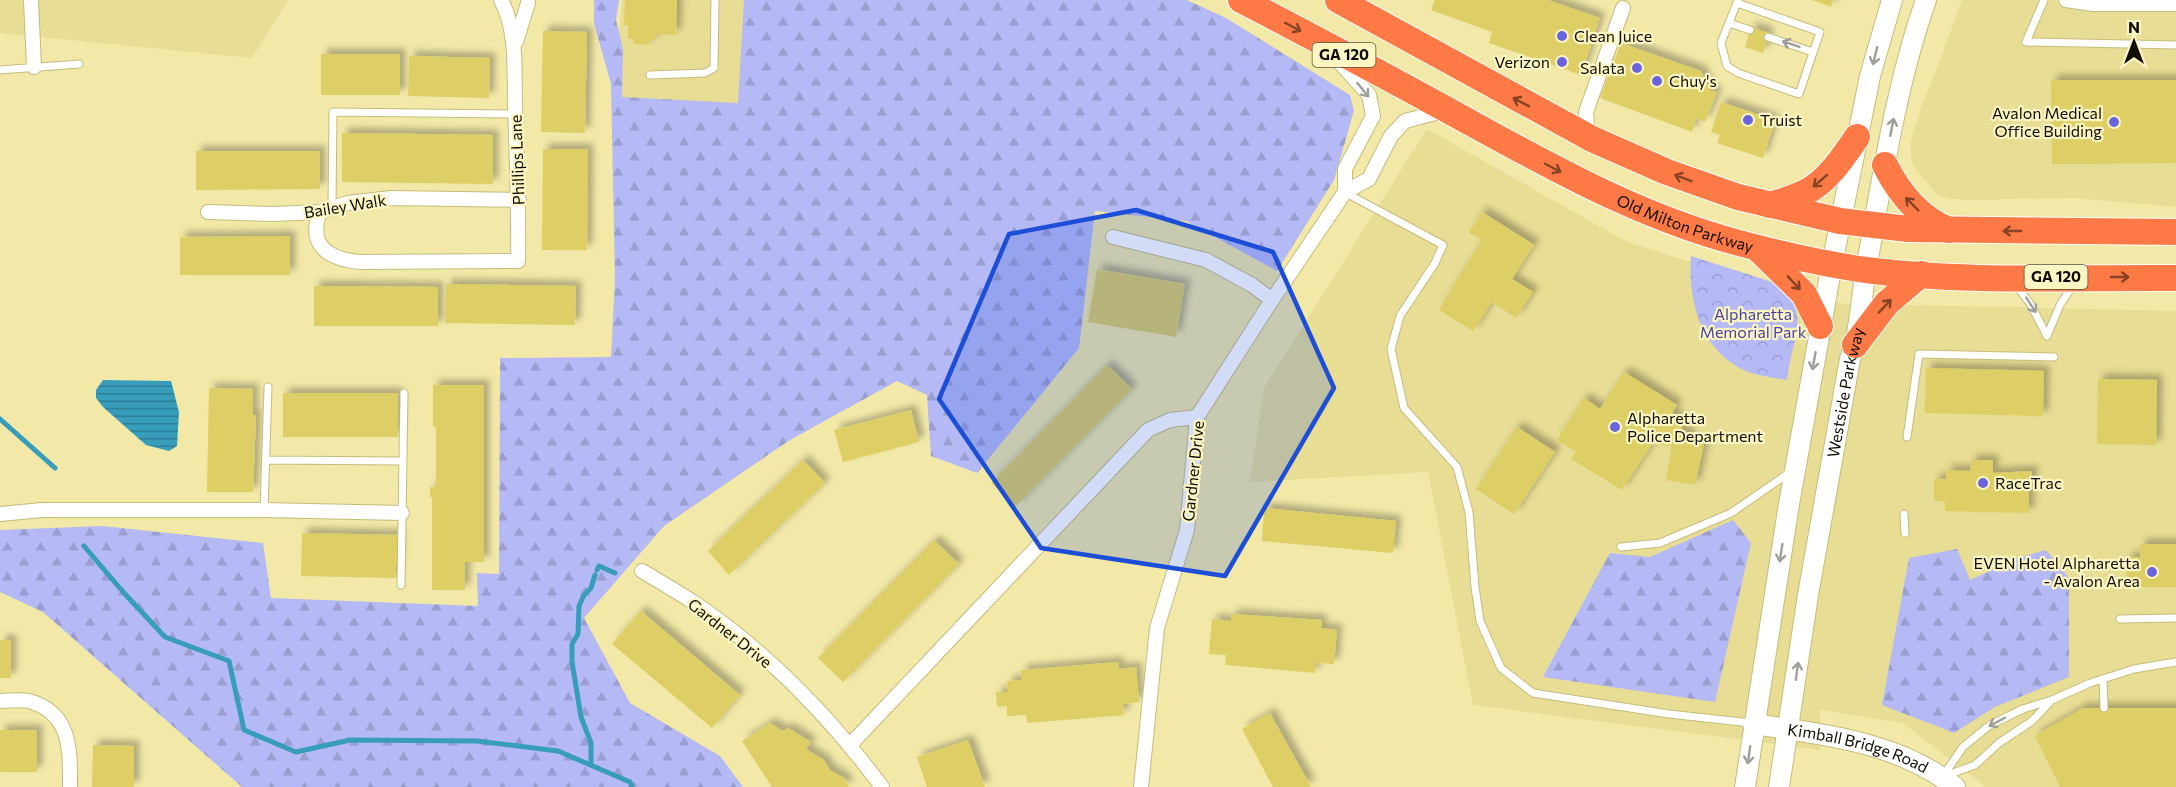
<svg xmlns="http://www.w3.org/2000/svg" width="2176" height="787" font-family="Commissioner,sans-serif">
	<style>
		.built { fill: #e8dd94 }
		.forest { fill: url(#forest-firs) }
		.park { fill: url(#park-crowns) }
		.water { fill: url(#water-rules) }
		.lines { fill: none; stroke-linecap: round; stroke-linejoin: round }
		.stream { stroke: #379dbb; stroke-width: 5 }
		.building { fill: #ddce65; filter: url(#shadow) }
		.lane-casing { stroke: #c5bc7c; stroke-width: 9 }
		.street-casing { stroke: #c5bc7c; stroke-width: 16 }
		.secondary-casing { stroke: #c5bc7c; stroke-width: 22 }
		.highway-casing { stroke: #fff; stroke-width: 28 }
		.lane { stroke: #fff; stroke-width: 7 }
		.street { stroke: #fff; stroke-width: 14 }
		.secondary { stroke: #fff; stroke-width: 20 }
		.highway { stroke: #fd7a46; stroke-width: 26 }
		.oneway { stroke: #864323 }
		.oneway2 { stroke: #9f9e99 }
		.marked { fill: #1d4ed8; fill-opacity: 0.2; stroke: #1d4ed8; stroke-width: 4.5; stroke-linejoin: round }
		.poi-dot { fill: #6a64dd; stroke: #fdf6c2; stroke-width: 2 }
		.labels { text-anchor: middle; stroke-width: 4.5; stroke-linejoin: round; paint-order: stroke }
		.shield { fill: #fdf6c2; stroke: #57523a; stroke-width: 1.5 }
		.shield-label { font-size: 15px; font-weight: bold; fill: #100c00 }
		.poi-label { font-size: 16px; fill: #100c00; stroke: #fdf6c2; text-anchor: start }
		.street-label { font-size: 16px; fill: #100c00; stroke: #fdf6c2 }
		.park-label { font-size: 16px; fill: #473fa4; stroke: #fdf6c2 }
	</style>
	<defs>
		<pattern id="forest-firs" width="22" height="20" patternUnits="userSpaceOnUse" patternTransform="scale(1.5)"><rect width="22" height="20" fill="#b5b9f5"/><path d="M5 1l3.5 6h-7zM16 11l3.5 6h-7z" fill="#9b9ed0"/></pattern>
		<pattern id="park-crowns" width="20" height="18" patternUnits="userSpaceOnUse" patternTransform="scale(1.5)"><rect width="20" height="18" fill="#b5b9f5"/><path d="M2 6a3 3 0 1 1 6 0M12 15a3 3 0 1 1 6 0" fill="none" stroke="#9b9ed0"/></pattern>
		<pattern id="water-rules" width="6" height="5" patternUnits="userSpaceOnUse" patternTransform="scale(1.5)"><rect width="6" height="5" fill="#379dbb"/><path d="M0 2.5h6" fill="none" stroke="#2d7e96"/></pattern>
		<filter id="shadow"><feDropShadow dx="5.5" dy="-5.5" stdDeviation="3" flood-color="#0004"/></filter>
	</defs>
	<rect width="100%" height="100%" fill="#f2e9a8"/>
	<path class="built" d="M 0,0 L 288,0 L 252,58 L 0,33 Z
		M 622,0 L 752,0 L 747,110 L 614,100 Z
		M 1962,0 L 2176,0 L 2176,207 L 2075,198 L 1968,200 L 1951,199 L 1937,195 L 1912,164 L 1910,144 L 1922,105 L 1939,63 Z
		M 1427,129 L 1627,242 L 1821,303 L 2176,311 L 2176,787 L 1986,787 L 1903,723 L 1820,710 L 1820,750 L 1473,705 L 1428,472 L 1250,482 L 1264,388 Z"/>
	<path class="forest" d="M 594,0 L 619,0 L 616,20 L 623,49 L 622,97 L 738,103 L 744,0 L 1187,0 L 1226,18 L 1350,95 L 1354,111 L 1334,180 L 1277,271 L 1186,221 L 1095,211 L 1079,348 L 977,473 L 931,456 L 927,395 L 897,381 L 790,440 L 664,526 L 584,618 L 630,703 L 720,756 L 743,787 L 242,787 L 43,612 L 0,592 L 0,530 L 102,526 L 263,543 L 271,598 L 478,606 L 477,573 L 499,574 L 500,358 L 611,357 L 615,279 L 611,84 L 594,23 Z
		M 1733,520 L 1751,543 L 1715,702 L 1543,677 L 1610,553 L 1650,557 Z
		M 1957,549 L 1970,580 L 2018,558 L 2046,550 L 2069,578 L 2069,677 L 1995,707 L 1954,733 L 1882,705 L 1909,558 Z"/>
	<path class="park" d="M 1691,256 L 1769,281 C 1816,307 1791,339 1787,380 C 1769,377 1748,375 1733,364 C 1698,340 1688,296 1691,256 Z"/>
	<path class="water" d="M 103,380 L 171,381 L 179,412 L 177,446 L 169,451 L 146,445 L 103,407 L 96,398 L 96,390 Z"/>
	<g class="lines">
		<path class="stream" d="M 0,419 L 55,468
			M 84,546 L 124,593 L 165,637 L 229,661 L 244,730 L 296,752 L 350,740 L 477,741 L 558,751 L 630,782 L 632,787
			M 597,570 L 599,566 L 615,573
			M 591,765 L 591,743 L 581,717 L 572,662 L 572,644 L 578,634 L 579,606 L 584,595 L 591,588 L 595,575"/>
	</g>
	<path class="building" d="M 625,0 L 677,0 L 676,35 L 656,34 L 656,40 L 649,39 L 649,45 L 633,44 L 634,39 L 628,39 L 628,25 L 624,25 Z
		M 1435,0 L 1548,0 L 1600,18 L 1581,75 L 1489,43 L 1492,32 L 1431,10 Z
		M 1812,0 L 1833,0 L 1831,7 Z
		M 1751,27 L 1769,33 L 1763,53 L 1745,47 Z
		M 543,31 L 587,32 L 585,133 L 541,132 Z
		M 1621,43 L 1701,71 L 1710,90 L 1717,92 L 1705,122 L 1696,118 L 1692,132 L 1600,98 Z
		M 321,54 L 400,54 L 400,95 L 321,95 Z
		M 409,56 L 490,58 L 489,98 L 408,96 Z
		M 2051,80 L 2176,80 L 2176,163 L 2052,164 Z
		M 1721,102 L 1775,120 L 1763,158 L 1717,143 L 1720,135 L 1711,132 Z
		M 342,133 L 493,135 L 493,184 L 342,182 Z
		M 543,149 L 588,149 L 587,250 L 542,250 Z
		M 196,151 L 320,151 L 320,189 L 196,190 Z
		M 1482,212 L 1534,245 L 1512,279 L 1533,292 L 1516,318 L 1492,302 L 1473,331 L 1439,310 L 1482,240 L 1469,233 Z
		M 290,236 L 290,275 L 180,275 L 180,237 Z
		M 1097,269 L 1185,284 L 1176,337 L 1088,322 Z
		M 446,284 L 576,286 L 575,325 L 445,323 Z
		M 314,286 L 438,287 L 438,326 L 314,326 Z
		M 1107,365 L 1132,389 L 1015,507 L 991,483 Z
		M 1926,368 L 2044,371 L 2043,416 L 1925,413 Z
		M 1624,372 L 1677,405 L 1672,413 L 1678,418 L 1682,426 L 1681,432 L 1689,433 L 1690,441 L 1704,444 L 1695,485 L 1666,480 L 1672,446 L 1652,444 L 1622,490 L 1571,459 L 1576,452 L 1557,440 L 1584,398 L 1600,409 Z
		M 2098,379 L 2157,380 L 2156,445 L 2097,444 Z
		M 433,385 L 484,385 L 484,562 L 465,562 L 465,590 L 432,590 L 432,497 L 430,497 L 430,487 L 436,487 L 436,427 L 433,427 Z
		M 209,388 L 253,389 L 253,415 L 256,415 L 253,492 L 207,492 Z
		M 283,393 L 398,393 L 398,437 L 283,437 Z
		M 911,410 L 919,442 L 843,462 L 834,430 Z
		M 1517,427 L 1555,452 L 1514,514 L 1476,489 Z
		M 803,460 L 825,483 L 729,575 L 708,551 Z
		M 1971,460 L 1993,460 L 1993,473 L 2032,471 L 2032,488 L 2029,488 L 2029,513 L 1945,511 L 1945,501 L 1934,501 L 1934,479 L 1946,479 L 1946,470 L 1970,471 Z
		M 1264,508 L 1396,521 L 1393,553 L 1262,541 Z
		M 302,533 L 399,535 L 398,565 L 396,565 L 396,578 L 301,576 Z
		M 934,540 L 959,564 L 843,682 L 818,658 Z
		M 2140,544 L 2176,544 L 2176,587 L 2127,587 L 2127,557 L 2140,557 Z
		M 641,611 L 740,695 L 712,728 L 612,644 Z
		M 1232,614 L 1322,620 L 1321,628 L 1337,630 L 1334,664 L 1316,663 L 1315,673 L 1225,665 L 1226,655 L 1209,654 L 1212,619 L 1231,621 Z
		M 0,640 L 11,640 L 11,678 L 0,678 Z
		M 1118,662 L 1119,669 L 1136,667 L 1139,702 L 1123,704 L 1124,715 L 1027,723 L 1026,715 L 1007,716 L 1007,706 L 997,707 L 996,692 L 1008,692 L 1007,681 L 1022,680 L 1021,670 Z
		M 2083,708 L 2176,708 L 2176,787 L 2060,787 L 2035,736 Z
		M 1270,713 L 1311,787 L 1273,787 L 1242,729 Z
		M 770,723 L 783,731 L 788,728 L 811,742 L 806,749 L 824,760 L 830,770 L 844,778 L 849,787 L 772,787 L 742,741 Z
		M 0,730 L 37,730 L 37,772 L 0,772 Z
		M 968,740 L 985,787 L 927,787 L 917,757 Z
		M 93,745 L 134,746 L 134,787 L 92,787 Z"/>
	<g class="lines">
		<g class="lane-casing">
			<path id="lane" d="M 2044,0 L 2026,42 L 2176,45
				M 1737,3 L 1820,32 L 1799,94 L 1738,73 L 1727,66 L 1721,43 L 1738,0
				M 1729,23 L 1750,30
				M 1768,37 L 1813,52
				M 0,70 L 79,64
				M 650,75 L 705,73 L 714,68 L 715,0
				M 1346,193 L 1443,245 L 1435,263 L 1400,316 L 1391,349 L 1404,408 L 1457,467 L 1469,512 L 1475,587 L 1480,621 L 1501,668 L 1533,693 L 1669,714 L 1751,723
				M 332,207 L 333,112 L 515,114
				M 2016,285 L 2031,305 L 2047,336
				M 2047,336 L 2060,305 L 2073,285
				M 1907,437 L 1919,354 L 2054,357
				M 266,460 L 403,461
				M 264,510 L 268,387
				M 1904,514 L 1905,533
				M 1621,547 L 1660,543 L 1731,513 L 1789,473
				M 401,585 L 404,393
				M 2120,619 L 2176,618
				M 2103,679 L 2104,708
				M 1943,776 L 1963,747 L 1990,725 L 2023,709 L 2052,700 L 2090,683 L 2134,669 L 2176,662
				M 1945,776 L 1975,765 L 1999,743 L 2032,721 L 2050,702"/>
		</g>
		<g class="street-casing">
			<path id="street" d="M 31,0 L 34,67
				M 2066,0 L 2093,4 L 2176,4
				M 516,42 L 528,3
				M 1334,56 L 1369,95 L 1373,116 L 1345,169 L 1345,192
				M 1591,137 L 1587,127 L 1586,112 L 1623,8
				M 208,212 L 273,214 L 320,212 L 348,203 L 391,198 L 519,200
				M 320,212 C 307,246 329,259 360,262 L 518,261 C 519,210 517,160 515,109 C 514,74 518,32 501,0
				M 1113,237 L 1206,260 L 1252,285 L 1272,300
				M 0,514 L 42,510 L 264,510 L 402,513
				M 642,571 C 659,581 676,591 693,602 C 766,651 830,717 882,787
				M 0,701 C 9,701 20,699 29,701 C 72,713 70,751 70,787
				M 850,745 L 1148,430 L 1170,420 L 1197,417
				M 1141,787 L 1157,628 L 1187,530 L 1197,417 L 1272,300 L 1345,192 L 1369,179 L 1391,136 L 1405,121 L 1447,110"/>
		</g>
		<g class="secondary-casing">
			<g id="secondary">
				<path id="s1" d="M 1753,724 C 1822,734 1899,742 1955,787"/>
				<path d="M 1745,787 L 1789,504 L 1832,264 L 1870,76 L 1892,0"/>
				<path id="s2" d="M 1779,787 L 1808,595 L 1850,359 C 1861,329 1861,296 1867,264 C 1883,175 1896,85 1926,0"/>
			</g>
		</g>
		<g class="highway-casing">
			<g id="highway">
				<path id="s3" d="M 1241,0 C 1315,38 1389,78 1462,118 C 1551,167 1640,217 1739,243 C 1780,254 1823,264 1866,270 C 1968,283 2073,277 2176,278"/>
				<path d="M 1338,0 L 1592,139 L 1667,172 L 1738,197 L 1840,221 L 1908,229 L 2176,232"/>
				<path d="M 1885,165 C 1899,193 1919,218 1949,230"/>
				<path d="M 1770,205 C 1782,201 1795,198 1806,192 C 1828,181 1843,157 1857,137"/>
				<path d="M 1757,248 L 1804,294 L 1820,326"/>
				<path d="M 1855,345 L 1887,303 L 1921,274"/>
			</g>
		</g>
		<use href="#lane" class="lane"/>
		<use href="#street" class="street"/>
		<use href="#secondary" class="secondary"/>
		<use href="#highway" class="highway"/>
	</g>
	<defs><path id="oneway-shaft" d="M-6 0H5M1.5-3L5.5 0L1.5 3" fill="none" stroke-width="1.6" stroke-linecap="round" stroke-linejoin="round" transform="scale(1.5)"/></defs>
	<g class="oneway">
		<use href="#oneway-shaft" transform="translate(1293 27) rotate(28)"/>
		<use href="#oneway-shaft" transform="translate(1521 102) rotate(-153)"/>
		<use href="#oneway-shaft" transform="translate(1553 168) rotate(28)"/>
		<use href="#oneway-shaft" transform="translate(1683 178) rotate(-160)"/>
		<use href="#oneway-shaft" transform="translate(1820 181) rotate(139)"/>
		<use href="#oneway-shaft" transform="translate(1912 204) rotate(-135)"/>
		<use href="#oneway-shaft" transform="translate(2012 231) rotate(-180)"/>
		<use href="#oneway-shaft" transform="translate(2120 277)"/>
		<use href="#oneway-shaft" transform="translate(1794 283) rotate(47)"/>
		<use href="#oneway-shaft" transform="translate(1885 306) rotate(-47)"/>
	</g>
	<g class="oneway2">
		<use href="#oneway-shaft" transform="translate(1791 44) rotate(-161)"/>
		<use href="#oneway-shaft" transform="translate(1875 56) rotate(104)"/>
		<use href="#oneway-shaft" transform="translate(1363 90) rotate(51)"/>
		<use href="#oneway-shaft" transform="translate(1892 127) rotate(-79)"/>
		<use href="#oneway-shaft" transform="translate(2031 305) rotate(57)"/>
		<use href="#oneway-shaft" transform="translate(1814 361) rotate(100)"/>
		<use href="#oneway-shaft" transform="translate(1781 553) rotate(99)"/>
		<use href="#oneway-shaft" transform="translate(1797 671) rotate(-82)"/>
		<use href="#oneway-shaft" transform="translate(1997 722) rotate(152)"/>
		<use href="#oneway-shaft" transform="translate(1749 755) rotate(98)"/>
	</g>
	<path class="marked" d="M 1136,210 L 1273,252 L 1334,388 L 1225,576 L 1041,548 L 939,399 L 1009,234 Z"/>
	<g class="poi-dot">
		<circle cx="1562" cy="36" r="6"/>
		<circle cx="1562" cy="62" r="6"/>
		<circle cx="1637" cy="68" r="6"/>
		<circle cx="1657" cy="81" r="6"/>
		<circle cx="1748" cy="120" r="6"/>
		<circle cx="2114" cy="122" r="6"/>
		<circle cx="1615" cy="427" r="6"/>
		<circle cx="1983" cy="483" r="6"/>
		<circle cx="2152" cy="572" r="6"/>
	</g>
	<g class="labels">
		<g class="shield">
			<rect x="1312.5" y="43" width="63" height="24" rx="4.5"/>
			<rect x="2024.5" y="265" width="63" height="24" rx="4.5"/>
		</g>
		<g class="shield-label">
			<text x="1344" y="60">GA 120</text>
			<text x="2056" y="282">GA 120</text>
		</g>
		<g class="poi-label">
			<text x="1574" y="42">Clean Juice</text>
			<text x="1550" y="68" text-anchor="end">Verizon</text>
			<text x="1625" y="74" text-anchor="end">Salata</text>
			<text x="1669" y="87">Chuy's</text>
			<text x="2102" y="119" text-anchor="end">Avalon Medical<tspan x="2102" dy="18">Office Building</tspan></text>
			<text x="1760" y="126">Truist</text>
			<text x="1627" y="424">Alpharetta<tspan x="1627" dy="18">Police Department</tspan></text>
			<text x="1995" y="489">RaceTrac</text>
			<text x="2140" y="569" text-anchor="end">EVEN Hotel Alpharetta<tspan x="2140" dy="18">- Avalon Area</tspan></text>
		</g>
		<g class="street-label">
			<text transform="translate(517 160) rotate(-92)" y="6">Phillips Lane</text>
			<text transform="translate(345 206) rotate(-9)" y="6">Bailey Walk</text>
			<text dy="6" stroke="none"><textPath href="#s3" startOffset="498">Old Milton Parkway</textPath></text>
			<text dy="6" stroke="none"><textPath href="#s2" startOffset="400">Westside Parkway</textPath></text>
			<text transform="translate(1193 471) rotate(-84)" y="6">Gardner Drive</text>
			<text transform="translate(730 633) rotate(38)" y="6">Gardner Drive</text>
			<text dy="6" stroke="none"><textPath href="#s1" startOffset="108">Kimball Bridge Road</textPath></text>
		</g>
		<g class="park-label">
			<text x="1753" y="320">Alpharetta<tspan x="1753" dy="18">Memorial Park</tspan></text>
		</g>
	</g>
	<g transform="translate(2134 42)" stroke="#fdf6c2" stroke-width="4.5" paint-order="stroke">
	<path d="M0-4.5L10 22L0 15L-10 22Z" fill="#100c00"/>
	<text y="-9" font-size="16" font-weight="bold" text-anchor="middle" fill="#100c00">N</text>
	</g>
</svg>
